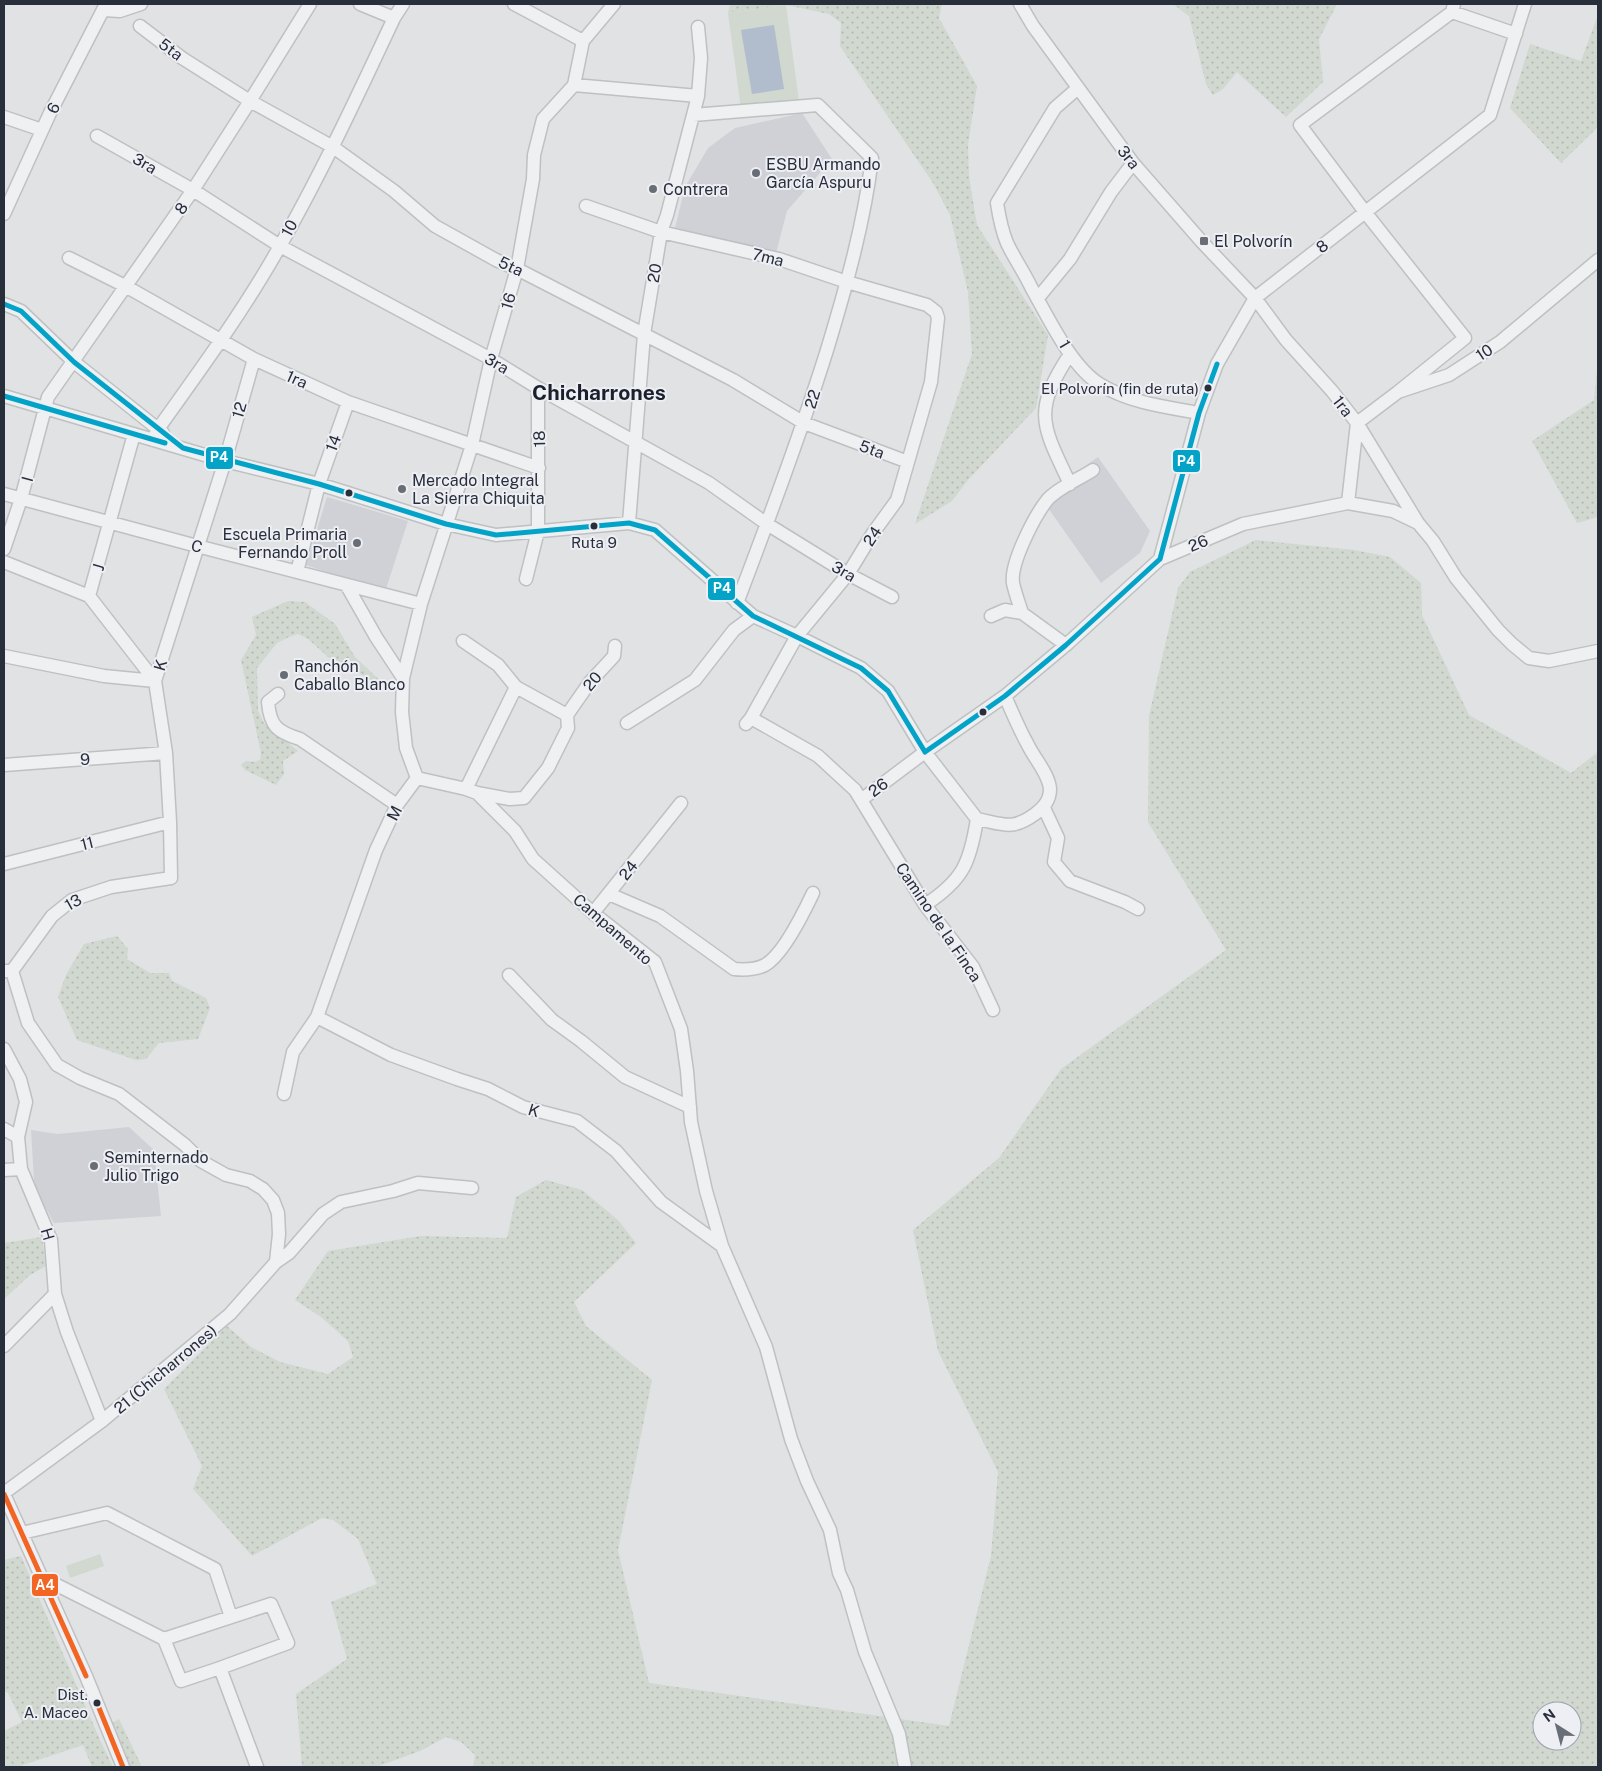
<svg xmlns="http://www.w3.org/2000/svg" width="1602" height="1771" font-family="'Public Sans',sans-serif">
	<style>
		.built { fill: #cfd1d7 }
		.grass { fill: url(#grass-dots); fill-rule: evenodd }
		.park { fill: #d0d8d0 }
		.water { fill: #b1bccc }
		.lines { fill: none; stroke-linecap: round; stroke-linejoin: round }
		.minor-casing { stroke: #bec0c2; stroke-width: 15 }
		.minor { stroke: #eff0f1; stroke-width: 12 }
		.bus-1-casing { stroke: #edeff4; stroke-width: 9 }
		.bus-2-casing { stroke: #edeff4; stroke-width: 9 }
		.bus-1 { stroke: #02a3c7; stroke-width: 5 }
		.bus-2 { stroke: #f26522; stroke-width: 5 }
		.poi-dot { fill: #696d76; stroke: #edeff4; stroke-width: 2 }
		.bus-dot { fill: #292e3b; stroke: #edeff4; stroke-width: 2 }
		.labels { text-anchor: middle; stroke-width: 4; stroke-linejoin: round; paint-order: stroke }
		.bus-label { font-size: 15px; fill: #292e3b; stroke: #edeff4; text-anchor: end }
		.street-label { font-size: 16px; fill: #292e3b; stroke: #edeff4 }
		.poi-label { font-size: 16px; fill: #292e3b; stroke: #edeff4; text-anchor: start }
		.district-label { font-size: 21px; font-weight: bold; fill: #1b202c; stroke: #edeff4 }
		.line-badge { stroke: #edeff4; stroke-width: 2 }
		.badge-label { font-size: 14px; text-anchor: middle; font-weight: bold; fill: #fff }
	</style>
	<defs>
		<pattern id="grass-dots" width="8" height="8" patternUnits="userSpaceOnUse" patternTransform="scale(1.25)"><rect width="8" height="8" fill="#d0d8d0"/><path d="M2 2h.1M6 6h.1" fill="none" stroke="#b3bab4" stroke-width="1.8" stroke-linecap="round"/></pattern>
	</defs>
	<rect width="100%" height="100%" fill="#e0e2e4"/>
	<path class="built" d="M 802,113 L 832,159 L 787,211 L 776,253 L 675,228 L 685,187 L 708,148 L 735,128 Z
		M 1098,457 L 1150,531 L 1140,553 L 1101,583 L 1041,498 Z
		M 327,497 L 408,521 L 385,592 L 306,565 Z
		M 129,1127 L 154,1150 L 161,1216 L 54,1223 L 43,1203 L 34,1181 L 31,1130 L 58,1134 Z"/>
	<path class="grass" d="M 730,4 L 942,4 L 939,18 L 977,86 L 968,145 L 969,177 L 977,225 L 1048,335 L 1036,408 L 968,480 L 952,501 L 915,524 L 972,354 L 968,292 L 950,215 L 933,183 L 840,46 L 841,23 L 829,14 L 786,5 L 728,13 Z
		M 1173,4 L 1337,4 L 1319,39 L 1323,82 L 1286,117 L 1237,72 L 1223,89 L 1213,95 L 1206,84 L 1189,16 Z
		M 1598,15 L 1598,127 L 1561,163 L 1510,108 L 1530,44 L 1581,61 Z
		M 1598,361 L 1598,517 L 1577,523 L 1532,441 L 1594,400 Z
		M 1256,540 L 1354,550 L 1390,557 L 1421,583 L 1422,615 L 1469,715 L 1571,773 L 1598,752 L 1598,1767 L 473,1767 L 475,1755 L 461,1742 L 446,1737 L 420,1751 L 376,1767 L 302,1767 L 296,1694 L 347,1659 L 331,1602 L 377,1584 L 358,1539 L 333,1520 L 322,1518 L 252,1556 L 193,1489 L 202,1466 L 164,1389 L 227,1326 L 251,1347 L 280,1362 L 328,1374 L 353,1357 L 348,1341 L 321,1317 L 295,1300 L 328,1251 L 421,1236 L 507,1238 L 516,1197 L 546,1180 L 582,1190 L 618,1220 L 636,1243 L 574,1302 L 586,1326 L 652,1380 L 618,1550 L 649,1683 L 949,1726 L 991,1556 L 998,1472 L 938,1351 L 913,1230 L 999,1158 L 1061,1069 L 1226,950 L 1148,822 L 1149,716 L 1178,588 L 1190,572 ZM 1542,1711 L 1572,1711 L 1572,1741 L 1542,1741 Z
		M 288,601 L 305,602 L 335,624 L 355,657 L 388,688 L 384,689 L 343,663 L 328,657 L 307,638 L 298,634 L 289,637 L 277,643 L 257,668 L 258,711 L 264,723 L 298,751 L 283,761 L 284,774 L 276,785 L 245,770 L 241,765 L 246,761 L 254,762 L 260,760 L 261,753 L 241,660 L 256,635 L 252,617 Z
		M 117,936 L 128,949 L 127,959 L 150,973 L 169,973 L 172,981 L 206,998 L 210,1008 L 198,1039 L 159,1043 L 146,1059 L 136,1060 L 77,1040 L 58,997 L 66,975 L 84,944 Z
		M 42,1237 L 46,1266 L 30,1275 L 4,1299 L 4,1243 Z
		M 21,1556 L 100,1740 L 113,1767 L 92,1767 L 83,1745 L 17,1767 L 4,1767 L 4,1731 L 22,1722 L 8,1693 L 4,1691 L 4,1560 Z
		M 119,1719 L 142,1767 L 130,1767 L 112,1723 Z"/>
	<path class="park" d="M 786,5 L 799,101 L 741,109 L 728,13 Z
		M 100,1554 L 104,1566 L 70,1578 L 66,1566 Z"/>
	<path class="water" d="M 774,25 L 784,89 L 752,94 L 741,30 Z"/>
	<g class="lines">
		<g class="minor-casing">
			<path id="minor" d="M 360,4 L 394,18
				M 514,4 L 583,41
				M 1020,4 L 1033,26 L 1133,163 L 1202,242 L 1255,298 L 1286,340 L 1332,391 L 1357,423 L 1418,523
				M 104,10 L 120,11 L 141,4
				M 1452,12 L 1516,34
				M 140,26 L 182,58 L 250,101 L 333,147 L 394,191 L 435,226 L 496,260 L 517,269 L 733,380 L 804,423 L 908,462
				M 574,85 L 698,96
				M 574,85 L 583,41 L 614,4
				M 1078,88 L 1055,108 L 997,203 C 999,216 1002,231 1007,243 C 1014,258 1024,272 1031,287 C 1048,317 1071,367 1101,385 C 1131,403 1166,407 1199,413
				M 693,115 L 818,105 L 872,158 C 864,224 846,287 827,350 C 800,436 769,519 737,603
				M 4,117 L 42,130
				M 97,136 L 193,190 L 280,246 L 491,359 L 538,388 L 709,483 L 767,524 L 848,574 L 892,597
				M 586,206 L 661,232 L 779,259 L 847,282 L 927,305 L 936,312 L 938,318 L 931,382 L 897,500 L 873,533 L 848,574 L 797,636 L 751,718 L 746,724
				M 4,214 L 50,113 L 106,4
				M 69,258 L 127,287 L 254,359 L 348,402 L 539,468
				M 1038,298 L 1070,259 L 1111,192 L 1133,163
				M 4,304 L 21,311 L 74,362 L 163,433
				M 1070,354 C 1032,412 1042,425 1070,484
				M 1398,392 L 1465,338 L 1365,212 L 1300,125 L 1452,12 L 1454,4
				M 4,396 L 225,461 L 319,484 L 446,524 L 496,535 L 629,523 L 655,530 L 753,616 L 797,636 L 861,668 L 888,691 L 925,752 L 977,819 C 1003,824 1012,831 1035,814 C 1043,808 1050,801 1050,789 C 1049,774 1034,758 1028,745 C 1019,729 1012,712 1005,696
				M 134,434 L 89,596 L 155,681
				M 153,440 L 158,429 C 201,369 244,310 280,246 C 322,172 358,95 394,18 L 403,4
				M 4,494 L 197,546 L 421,604
				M 1348,503 L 1357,423 L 1398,392 L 1449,375 L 1500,342 L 1598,260
				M 629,523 L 644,334 L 661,232 L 667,215 L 698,96 L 701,58 L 698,27
				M 4,549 L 21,499 L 48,397 L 193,190 L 250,101 L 310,4
				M 1160,559 L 1199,413 L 1217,364 L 1255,298 L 1490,115 L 1525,4
				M 4,562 L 89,596
				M 297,572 L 319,484 L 348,402
				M 526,579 L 538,531 L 538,388
				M 347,586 L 376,637 L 403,678
				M 1022,613 C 1019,603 1015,593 1013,583 C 1010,563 1035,515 1048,499 C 1060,487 1079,479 1093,470
				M 991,616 L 1005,610 L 1022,613 L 1066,645
				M 463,641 L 498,665 L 516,687 L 567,715
				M 4,656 L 104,676 L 155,681
				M 278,694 L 268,702 C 270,726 277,732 300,739 L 397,805
				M 567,715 L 590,682 L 614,656 L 615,646
				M 751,718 L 818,756 L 855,790 L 925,905 L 973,967 L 993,1010
				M 627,723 L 695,680 L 734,630 L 753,616
				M 4,765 L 166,753
				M 417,778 L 466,789 L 477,793 L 515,831 L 533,859 L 593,913 L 655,962 L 681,1029 L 687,1071 L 691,1122 L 706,1191 L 722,1246 L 766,1347 L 791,1439 L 807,1481 L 830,1530 L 839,1573 L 847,1590 L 865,1652 L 899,1734 L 905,1767
				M 417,778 L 406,748 L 402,712 L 403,678 L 421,604 L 472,445 L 491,359 L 517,269 L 533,179 L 534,155 L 543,119 L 574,85
				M 466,789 L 516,687
				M 477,793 L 510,799 L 524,798 L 548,768 L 568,728 L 567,715
				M 861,800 L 925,752 L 1005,696 L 1066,645 L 1160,559 L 1243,524 L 1348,503 L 1393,511 L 1418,523 L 1433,541 L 1456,578 L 1498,630 L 1512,644 L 1529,658 L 1549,661 L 1598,651
				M 1044,808 L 1058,838 L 1054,862 L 1070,881 L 1125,902 L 1138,909
				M 4,864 L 170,822
				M 609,894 L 660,916 L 734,969 C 744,970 755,970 765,965 C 783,955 804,912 813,893
				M 925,905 C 963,880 970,863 977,819
				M 593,913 L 681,803
				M 4,971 L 12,971 L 52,916 L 72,900 L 111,887 L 171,878 L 170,822 L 166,753 L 155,681 L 225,461 L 254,359
				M 509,975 L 552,1020 L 581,1041 L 625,1077 L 690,1107
				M 317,1017 L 391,1055 L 457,1079 L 488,1089 L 523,1107 L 577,1121 L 616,1151 L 661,1202 L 722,1246
				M 4,1049 L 20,1079 L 26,1102 L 18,1137 L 21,1169 L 51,1240 L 55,1294 L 67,1332 L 102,1421
				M 284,1094 L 293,1052 L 317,1017 L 376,850 L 397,805 L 417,778
				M 4,1129 L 18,1137
				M 4,1170 L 21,1169
				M 276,1262 L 289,1253 L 323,1214 L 341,1202 L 393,1191 L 418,1183 L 472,1188
				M 4,1346 L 55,1294
				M 4,1493 L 102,1421 L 230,1314 L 276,1262 L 279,1234 L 278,1213 L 273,1200 L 263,1189 L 250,1181 L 226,1175 L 201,1161 L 185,1145 L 119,1094 L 80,1078 L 57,1065 L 28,1023 L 12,971
				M 4,1494 L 86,1676 L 123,1767
				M 22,1533 L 107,1513 L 215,1569 L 231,1617
				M 43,1578 L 164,1639
				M 271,1604 L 288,1643 L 220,1668 L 181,1681 L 164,1639 Z
				M 220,1668 L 257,1767"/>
		</g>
		<use href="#minor" class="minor"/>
		<g class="bus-1-casing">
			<path id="bus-1" d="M 4,304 L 21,311 L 74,362 L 183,448 L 319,484 L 446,524 L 496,535 L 629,523 L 655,530 L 753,616 L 861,668 L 888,691 L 925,752
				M 4,396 L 165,443
				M 1160,559 L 1199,413 L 1217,364
				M 925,752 L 1005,696 L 1066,645 L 1160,559"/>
		</g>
		<g class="bus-2-casing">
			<path id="bus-2" d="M 4,1494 L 86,1676
				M 97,1703 L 123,1767"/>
		</g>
		<use href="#bus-1" class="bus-1"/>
		<use href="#bus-2" class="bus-2"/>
	</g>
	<g class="poi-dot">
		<circle cx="756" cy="173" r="5"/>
		<circle cx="653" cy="189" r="5"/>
		<rect x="1199" y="236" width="10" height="10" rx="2.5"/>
		<circle cx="402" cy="489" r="5"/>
		<circle cx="357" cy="543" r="5"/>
		<circle cx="284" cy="675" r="5"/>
		<circle cx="94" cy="1166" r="5"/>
	</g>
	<g class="bus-dot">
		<circle cx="1208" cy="388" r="4.5"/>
		<circle cx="349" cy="493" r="4.5"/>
		<circle cx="594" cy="526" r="4.5"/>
		<circle cx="983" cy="712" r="4.5"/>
		<circle cx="97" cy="1703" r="4.5"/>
	</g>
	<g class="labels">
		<g class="bus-label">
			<text x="1199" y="394">El Polvorín (fin de ruta)</text>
			<text x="594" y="548" text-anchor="middle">Ruta 9</text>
			<text x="88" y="1700">Dist.<tspan x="88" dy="18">A. Maceo</tspan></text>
		</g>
		<g class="street-label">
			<text transform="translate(171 49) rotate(37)" y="6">5ta</text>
			<text transform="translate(53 108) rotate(-64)" y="6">6</text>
			<text transform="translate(1129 157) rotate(52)" y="6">3ra</text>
			<text transform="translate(145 163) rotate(30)" y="6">3ra</text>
			<text transform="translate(181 208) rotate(-56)" y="6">8</text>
			<text transform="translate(289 228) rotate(-62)" y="6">10</text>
			<text transform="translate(1322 246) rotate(-38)" y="6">8</text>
			<text transform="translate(768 257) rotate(14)" y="6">7ma</text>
			<text transform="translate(511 266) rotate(25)" y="6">5ta</text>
			<text transform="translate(654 273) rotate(-81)" y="6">20</text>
			<text transform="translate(508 301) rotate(-74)" y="6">16</text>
			<text transform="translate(1065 344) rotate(60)" y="6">1</text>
			<text transform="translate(1484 352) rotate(-33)" y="6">10</text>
			<text transform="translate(497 363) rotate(30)" y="6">3ra</text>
			<text transform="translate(297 379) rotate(24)" y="6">1ra</text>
			<text transform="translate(812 399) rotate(-73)" y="6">22</text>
			<text transform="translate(1343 406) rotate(52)" y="6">1ra</text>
			<text transform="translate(239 410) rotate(-74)" y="6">12</text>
			<text transform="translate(539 439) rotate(-91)" y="6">18</text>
			<text transform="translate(333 443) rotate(-70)" y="6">14</text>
			<text transform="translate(872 449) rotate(20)" y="6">5ta</text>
			<text transform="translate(27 479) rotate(-75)" y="6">I</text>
			<text transform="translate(872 536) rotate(-57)" y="6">24</text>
			<text transform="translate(1198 543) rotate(-23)" y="6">26</text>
			<text transform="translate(197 546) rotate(15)" y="6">C</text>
			<text transform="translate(98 567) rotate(-74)" y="6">J</text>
			<text transform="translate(844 571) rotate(30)" y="6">3ra</text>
			<text transform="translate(160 665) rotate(-73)" y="6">K</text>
			<text transform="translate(592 681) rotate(-50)" y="6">20</text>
			<text transform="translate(85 759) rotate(-4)" y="6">9</text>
			<text transform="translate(878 787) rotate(-37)" y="6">26</text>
			<text transform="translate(394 813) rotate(-63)" y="6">M</text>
			<text transform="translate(87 843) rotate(-14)" y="6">11</text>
			<text transform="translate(628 870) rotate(-52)" y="6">24</text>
			<text transform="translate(73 902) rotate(-29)" y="6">13</text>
			<text transform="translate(939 922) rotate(56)" y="6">Camino de la Finca</text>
			<text transform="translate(613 929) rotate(41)" y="6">Campamento</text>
			<text transform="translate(534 1110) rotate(17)" y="6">K</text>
			<text transform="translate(48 1234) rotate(74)" y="6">H</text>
			<text transform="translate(165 1369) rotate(-40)" y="6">21 (Chicharrones)</text>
		</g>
		<g class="poi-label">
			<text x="766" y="170">ESBU Armando<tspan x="766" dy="18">García Aspuru</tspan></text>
			<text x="663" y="195">Contrera</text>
			<text x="1214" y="247">El Polvorín</text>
			<text x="412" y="486">Mercado Integral<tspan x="412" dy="18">La Sierra Chiquita</tspan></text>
			<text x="347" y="540" text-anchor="end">Escuela Primaria<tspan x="347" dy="18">Fernando Proll</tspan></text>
			<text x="294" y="672">Ranchón<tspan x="294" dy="18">Caballo Blanco</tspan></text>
			<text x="104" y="1163">Seminternado<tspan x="104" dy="18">Julio Trigo</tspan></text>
		</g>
		<g class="district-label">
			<text x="599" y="400">Chicharrones</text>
		</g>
	</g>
	<g class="line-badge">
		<rect x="205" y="446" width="29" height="24" rx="5" fill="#02a3c7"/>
		<rect x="1172" y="449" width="29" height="24" rx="5" fill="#02a3c7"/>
		<rect x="707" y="577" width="29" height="24" rx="5" fill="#02a3c7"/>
		<rect x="31" y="1573" width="28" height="24" rx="5" fill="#f26522"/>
	</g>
	<g class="badge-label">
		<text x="219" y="462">P4</text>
		<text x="1186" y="466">P4</text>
		<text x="722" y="593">P4</text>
		<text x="45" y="1590">A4</text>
	</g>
	<rect width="1602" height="1771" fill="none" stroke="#292e3b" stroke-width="10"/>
	<g transform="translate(1557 1726) rotate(324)"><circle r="24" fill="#edeff4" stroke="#9fa2aa"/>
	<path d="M0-4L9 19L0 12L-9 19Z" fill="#696d76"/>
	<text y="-8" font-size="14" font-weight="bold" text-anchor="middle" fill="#292e3b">N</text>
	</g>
</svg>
